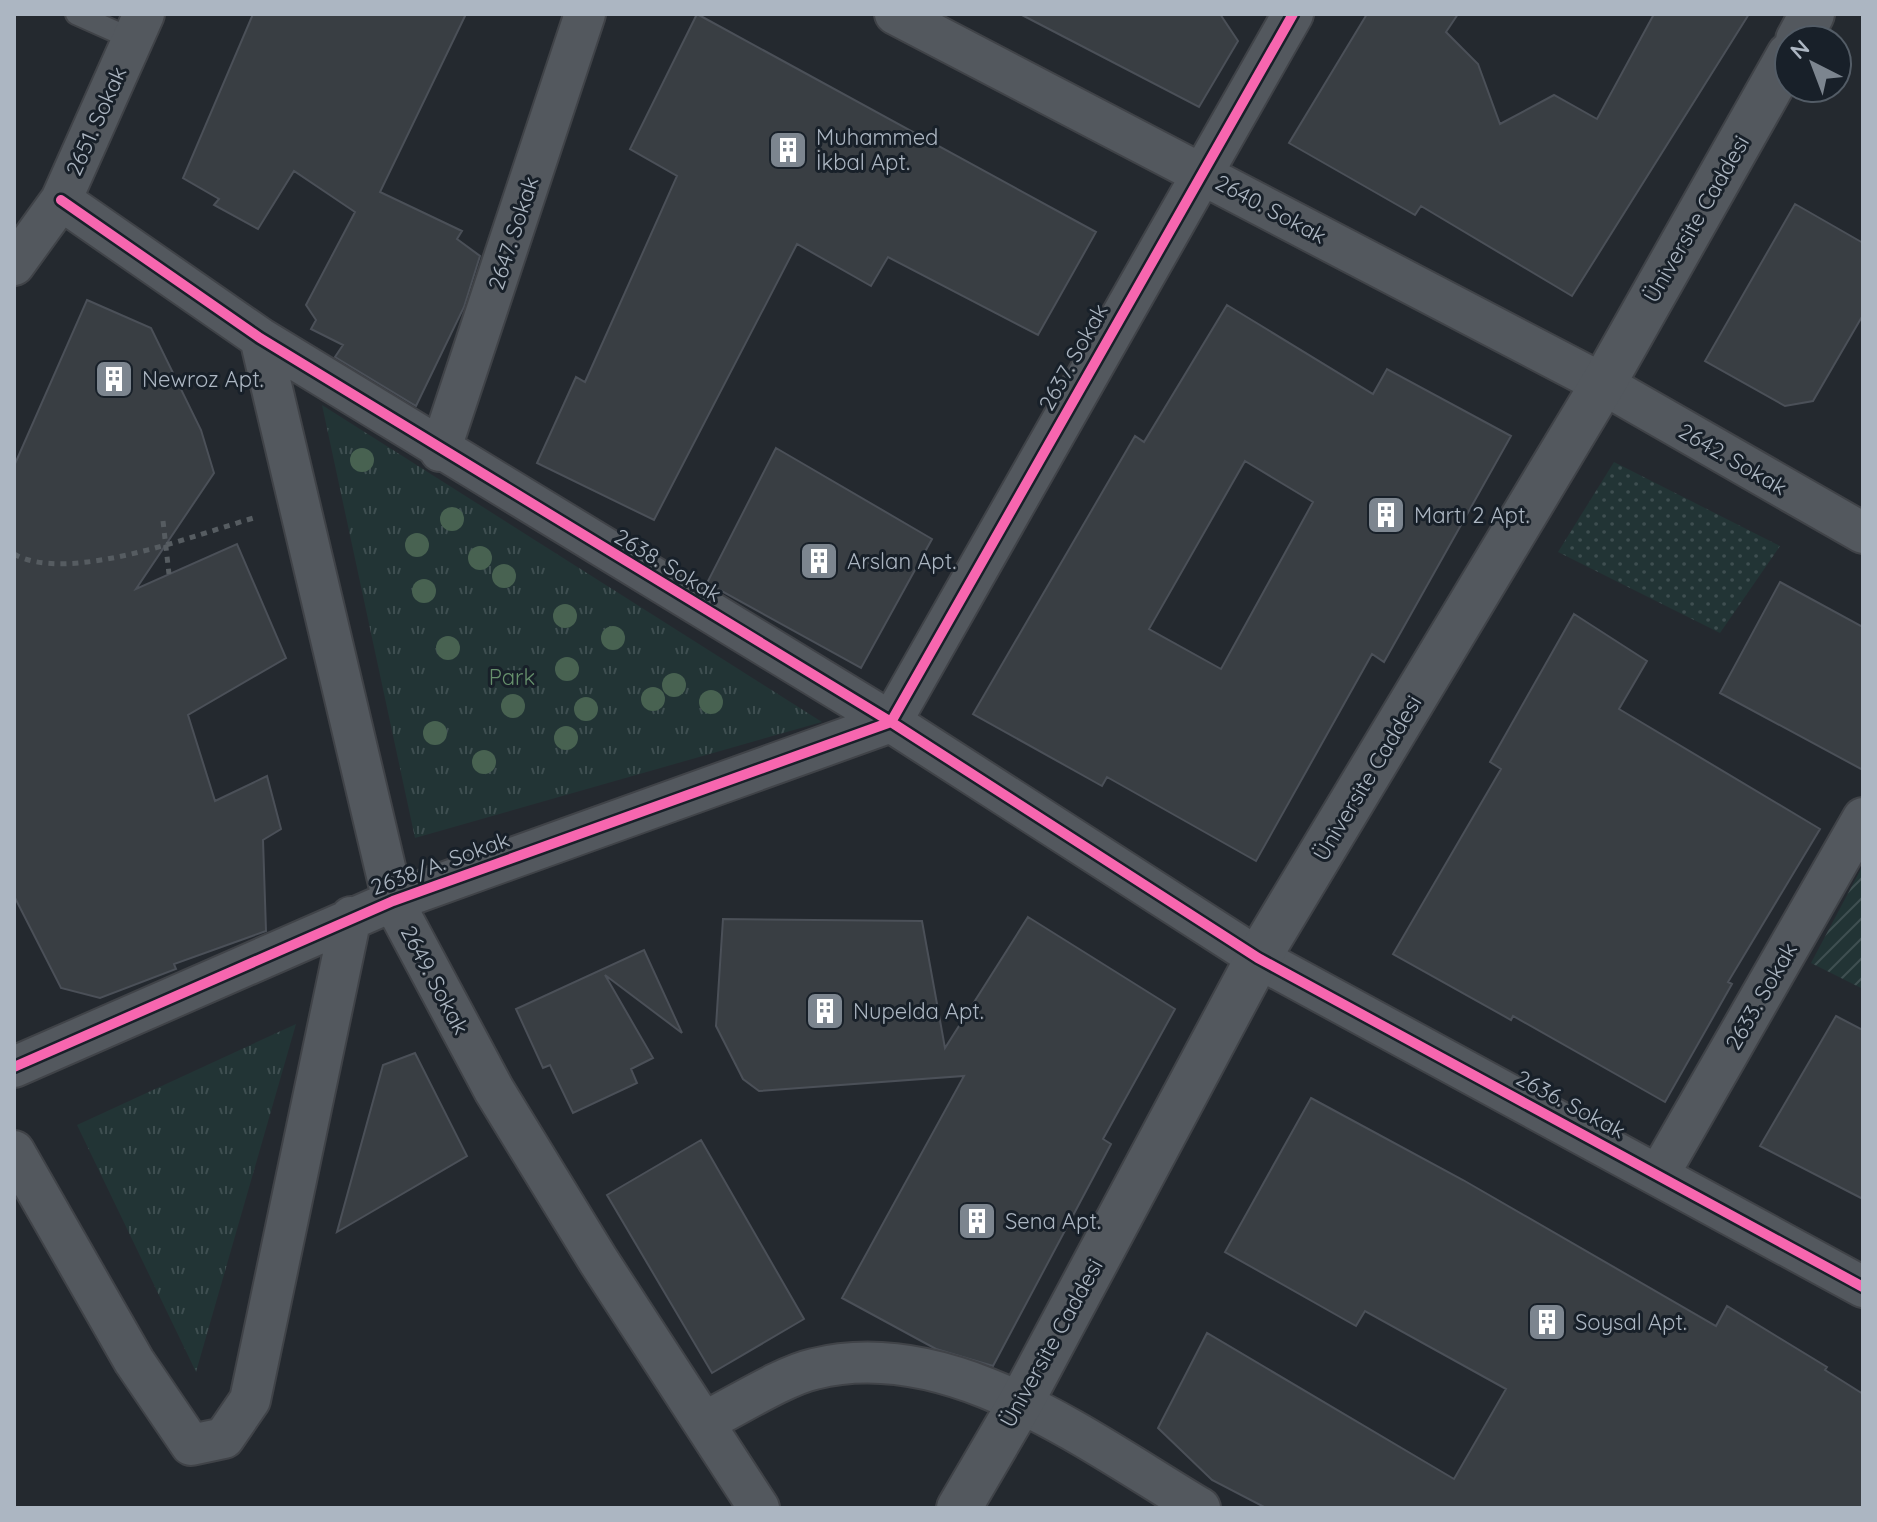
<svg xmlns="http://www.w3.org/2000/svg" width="1877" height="1522" font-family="Quicksand,sans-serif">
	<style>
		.grass { fill: url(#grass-dots) }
		.park { fill: url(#park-tufts) }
		.garden { fill: url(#garden-furrows) }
		.building { fill: #393e43; stroke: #4b5058; stroke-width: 2; fill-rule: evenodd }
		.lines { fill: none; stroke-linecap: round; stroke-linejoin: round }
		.service-casing { stroke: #404348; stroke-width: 24 }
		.minor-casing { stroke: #404348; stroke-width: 44 }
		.tertiary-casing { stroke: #404348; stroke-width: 48 }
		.path { stroke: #565c61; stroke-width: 5; stroke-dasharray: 6 6; stroke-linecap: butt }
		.service { stroke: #53585e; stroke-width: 20 }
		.minor { stroke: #53585e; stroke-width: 40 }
		.tertiary { stroke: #53585e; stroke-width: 44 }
		.cycleway-casing { stroke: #182029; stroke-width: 15 }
		.cycleway { stroke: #f766af; stroke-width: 10 }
		.tree { fill: #486251 }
		.labels { text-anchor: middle; stroke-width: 6; stroke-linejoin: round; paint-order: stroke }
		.street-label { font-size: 22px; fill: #acb6c2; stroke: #182029 }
		.poi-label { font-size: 22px; fill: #acb6c2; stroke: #182029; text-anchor: start }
		.park-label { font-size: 22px; fill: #66906c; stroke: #182029 }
	</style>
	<defs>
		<pattern id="grass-dots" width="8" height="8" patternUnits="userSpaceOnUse" patternTransform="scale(2)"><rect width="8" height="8" fill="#223435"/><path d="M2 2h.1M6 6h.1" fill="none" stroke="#3f4f51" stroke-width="1.8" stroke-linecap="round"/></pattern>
		<pattern id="park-tufts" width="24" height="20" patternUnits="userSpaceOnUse" patternTransform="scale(2)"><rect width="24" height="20" fill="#223435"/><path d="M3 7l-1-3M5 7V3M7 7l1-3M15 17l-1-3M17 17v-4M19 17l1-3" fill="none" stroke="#3f4f51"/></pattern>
		<pattern id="garden-furrows" width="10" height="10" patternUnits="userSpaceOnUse" patternTransform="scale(2)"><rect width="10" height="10" fill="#223435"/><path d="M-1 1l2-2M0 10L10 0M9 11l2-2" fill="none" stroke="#3f4f51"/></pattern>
	</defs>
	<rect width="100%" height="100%" fill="#24292f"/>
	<path class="grass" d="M 1614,462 L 1780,546 L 1720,633 L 1558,552 Z"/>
	<path class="park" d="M 322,405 L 822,722 L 415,838 Z
		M 296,1024 L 196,1372 L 77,1125 Z"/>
	<path class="garden" d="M 1863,865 L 1863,989 L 1811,963 Z"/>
	<path class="building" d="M 253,14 L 466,14 L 380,192 L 462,231 L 457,239 L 480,256 L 464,307 L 416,406 L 335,357 L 343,345 L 311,329 L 316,320 L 306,305 L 355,212 L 294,171 L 258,229 L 214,205 L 219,199 L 183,178 Z
		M 697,14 L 1096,232 L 1038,335 L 888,257 L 871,286 L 797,244 L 654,520 L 537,463 L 576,377 L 585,382 L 677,176 L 630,149 Z
		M 1020,14 L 1220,14 L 1238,41 L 1199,107 Z
		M 1367,14 L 1458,14 L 1446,32 L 1478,64 L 1500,124 L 1554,95 L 1597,119 L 1654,14 L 1749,14 L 1572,296 L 1421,206 L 1415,215 L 1289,143 Z
		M 1795,204 L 1863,243 L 1863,315 L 1813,401 L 1785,406 L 1705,361 Z
		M 87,300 L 151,328 L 201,430 L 214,473 L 136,589 L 237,544 L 286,658 L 188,715 L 215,801 L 267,776 L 281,829 L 263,840 L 266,931 L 174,964 L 176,969 L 100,998 L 61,988 L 14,896 L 14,466 Z
		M 1227,305 L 1373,394 L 1387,369 L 1511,436 L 1384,662 L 1372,654 L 1256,861 L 1107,777 L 1102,786 L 973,714 L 1135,436 L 1144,442 ZM 1245,461 L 1313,502 L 1221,669 L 1149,629 Z
		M 776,448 L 932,539 L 861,668 L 707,583 Z
		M 1780,582 L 1863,627 L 1863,770 L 1720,693 Z
		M 1574,614 L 1647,661 L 1619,709 L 1820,829 L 1728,982 L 1732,984 L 1665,1102 L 1513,1016 L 1511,1020 L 1393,954 L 1501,769 L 1490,762 Z
		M 1028,917 L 1175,1009 L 1103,1139 L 1111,1144 L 993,1366 L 936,1349 L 842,1298 L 964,1076 L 759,1091 L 743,1079 L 716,1026 L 723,919 L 922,921 L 945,1048 Z
		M 644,950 L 682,1033 L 605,975 L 653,1058 L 631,1069 L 637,1083 L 573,1113 L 550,1065 L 543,1068 L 516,1009 Z
		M 1836,1016 L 1863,1030 L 1863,1199 L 1760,1146 Z
		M 415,1053 L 467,1156 L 337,1232 L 383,1065 Z
		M 1311,1098 L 1463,1180 L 1716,1326 L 1727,1306 L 1827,1367 L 1825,1370 L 1863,1394 L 1863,1508 L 1266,1508 L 1212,1480 L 1158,1428 L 1207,1333 L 1454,1479 L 1506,1389 L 1365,1311 L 1356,1326 L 1225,1252 Z
		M 701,1140 L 804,1319 L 712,1373 L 607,1195 Z"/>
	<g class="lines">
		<g class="service-casing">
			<path id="service" d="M 76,14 L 132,39"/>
		</g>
		<g class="minor-casing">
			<path id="minor" d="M 895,14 L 1603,384 L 1863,533
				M 61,200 L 260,338 L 891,722 L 1258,958 L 1863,1287
				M 14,265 L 61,200 L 144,14
				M 260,338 L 393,901 L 494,1090 L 598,1260 L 759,1508
				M 440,451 L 585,14
				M 14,1067 L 393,901 L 891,722 L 1293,14
				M 14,1151 L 134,1361 L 191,1445 L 224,1438 L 250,1400 L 351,917
				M 1659,1174 L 1863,818
				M 704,1422 C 735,1407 783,1376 814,1369 C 950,1335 1089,1442 1200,1508"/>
		</g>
		<g class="tertiary-casing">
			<path id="tertiary" d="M 1798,40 L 1812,14
				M 959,1508 L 1021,1402 L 1258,958 L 1603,384 L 1789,55"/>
		</g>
		<path class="path" d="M 163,521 L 169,574
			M 14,554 C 68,585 197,534 257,517"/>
		<use href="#service" class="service"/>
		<use href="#minor" class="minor"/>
		<use href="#tertiary" class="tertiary"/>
		<g class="cycleway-casing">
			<path id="cycleway" d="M 61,200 L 260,338 L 891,722 L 1258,958 L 1863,1287
				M 14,1067 L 393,901 L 891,722 L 1293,14"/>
		</g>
		<use href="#cycleway" class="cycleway"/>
	</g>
	<g class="tree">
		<circle cx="362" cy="460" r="12"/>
		<circle cx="452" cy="519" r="12"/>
		<circle cx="417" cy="545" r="12"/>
		<circle cx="480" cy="558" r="12"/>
		<circle cx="504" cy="576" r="12"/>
		<circle cx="424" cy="591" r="12"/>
		<circle cx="565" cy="616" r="12"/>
		<circle cx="613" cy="638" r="12"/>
		<circle cx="448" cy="648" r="12"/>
		<circle cx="567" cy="669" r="12"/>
		<circle cx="674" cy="685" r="12"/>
		<circle cx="653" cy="699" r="12"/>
		<circle cx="711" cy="702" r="12"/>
		<circle cx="513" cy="706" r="12"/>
		<circle cx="586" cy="709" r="12"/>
		<circle cx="435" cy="733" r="12"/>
		<circle cx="566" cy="738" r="12"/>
		<circle cx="484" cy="762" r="12"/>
	</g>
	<defs>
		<g id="building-square" transform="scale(2)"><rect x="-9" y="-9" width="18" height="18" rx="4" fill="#7c858f" stroke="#182029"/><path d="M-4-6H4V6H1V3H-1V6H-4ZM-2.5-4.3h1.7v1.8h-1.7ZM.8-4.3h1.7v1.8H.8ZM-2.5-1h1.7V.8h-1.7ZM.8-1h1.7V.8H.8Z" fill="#fff"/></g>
	</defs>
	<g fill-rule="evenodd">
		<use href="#building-square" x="788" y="150"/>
		<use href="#building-square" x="114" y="379"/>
		<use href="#building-square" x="1386" y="515"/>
		<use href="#building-square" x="819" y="561"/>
		<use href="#building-square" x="825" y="1011"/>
		<use href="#building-square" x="977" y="1221"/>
		<use href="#building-square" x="1547" y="1322"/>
	</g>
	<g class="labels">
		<g class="street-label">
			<text transform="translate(96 121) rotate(-66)" y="8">2651. Sokak</text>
			<text transform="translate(1271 209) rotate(28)" y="8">2640. Sokak</text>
			<text transform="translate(1696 219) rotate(-60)" y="8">Üniversite Caddesi</text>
			<text transform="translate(513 233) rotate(-72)" y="8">2647. Sokak</text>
			<text transform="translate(1073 357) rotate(-61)" y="8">2637. Sokak</text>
			<text transform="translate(1733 459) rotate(30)" y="8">2642. Sokak</text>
			<text transform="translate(668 565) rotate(31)" y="8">2638. Sokak</text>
			<text transform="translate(1367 778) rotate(-59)" y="8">Üniversite Caddesi</text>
			<text transform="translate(440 863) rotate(-20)" y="8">2638/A. Sokak</text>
			<text transform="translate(435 980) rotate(62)" y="8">2649. Sokak</text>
			<text transform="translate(1761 996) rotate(-60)" y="8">2633. Sokak</text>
			<text transform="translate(1571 1104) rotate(28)" y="8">2636. Sokak</text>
			<text transform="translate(1051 1343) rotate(-61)" y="8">Üniversite Caddesi</text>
		</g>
		<g class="poi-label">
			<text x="816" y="145">Muhammed<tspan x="816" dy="25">İkbal Apt.</tspan></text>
			<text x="142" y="387">Newroz Apt.</text>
			<text x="1414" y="523">Martı 2 Apt.</text>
			<text x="847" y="569">Arslan Apt.</text>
			<text x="853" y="1019">Nupelda Apt.</text>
			<text x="1005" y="1229">Sena Apt.</text>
			<text x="1575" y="1330">Soysal Apt.</text>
		</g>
		<g class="park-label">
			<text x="512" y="685">Park</text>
		</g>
	</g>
	<rect width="1877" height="1522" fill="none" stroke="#acb6c2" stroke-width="32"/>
	<g transform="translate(1813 64) rotate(318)"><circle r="38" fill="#182029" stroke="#535c66" stroke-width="2"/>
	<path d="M0-6L14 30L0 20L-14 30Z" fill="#7c858f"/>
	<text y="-12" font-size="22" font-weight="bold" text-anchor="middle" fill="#acb6c2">N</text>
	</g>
</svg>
